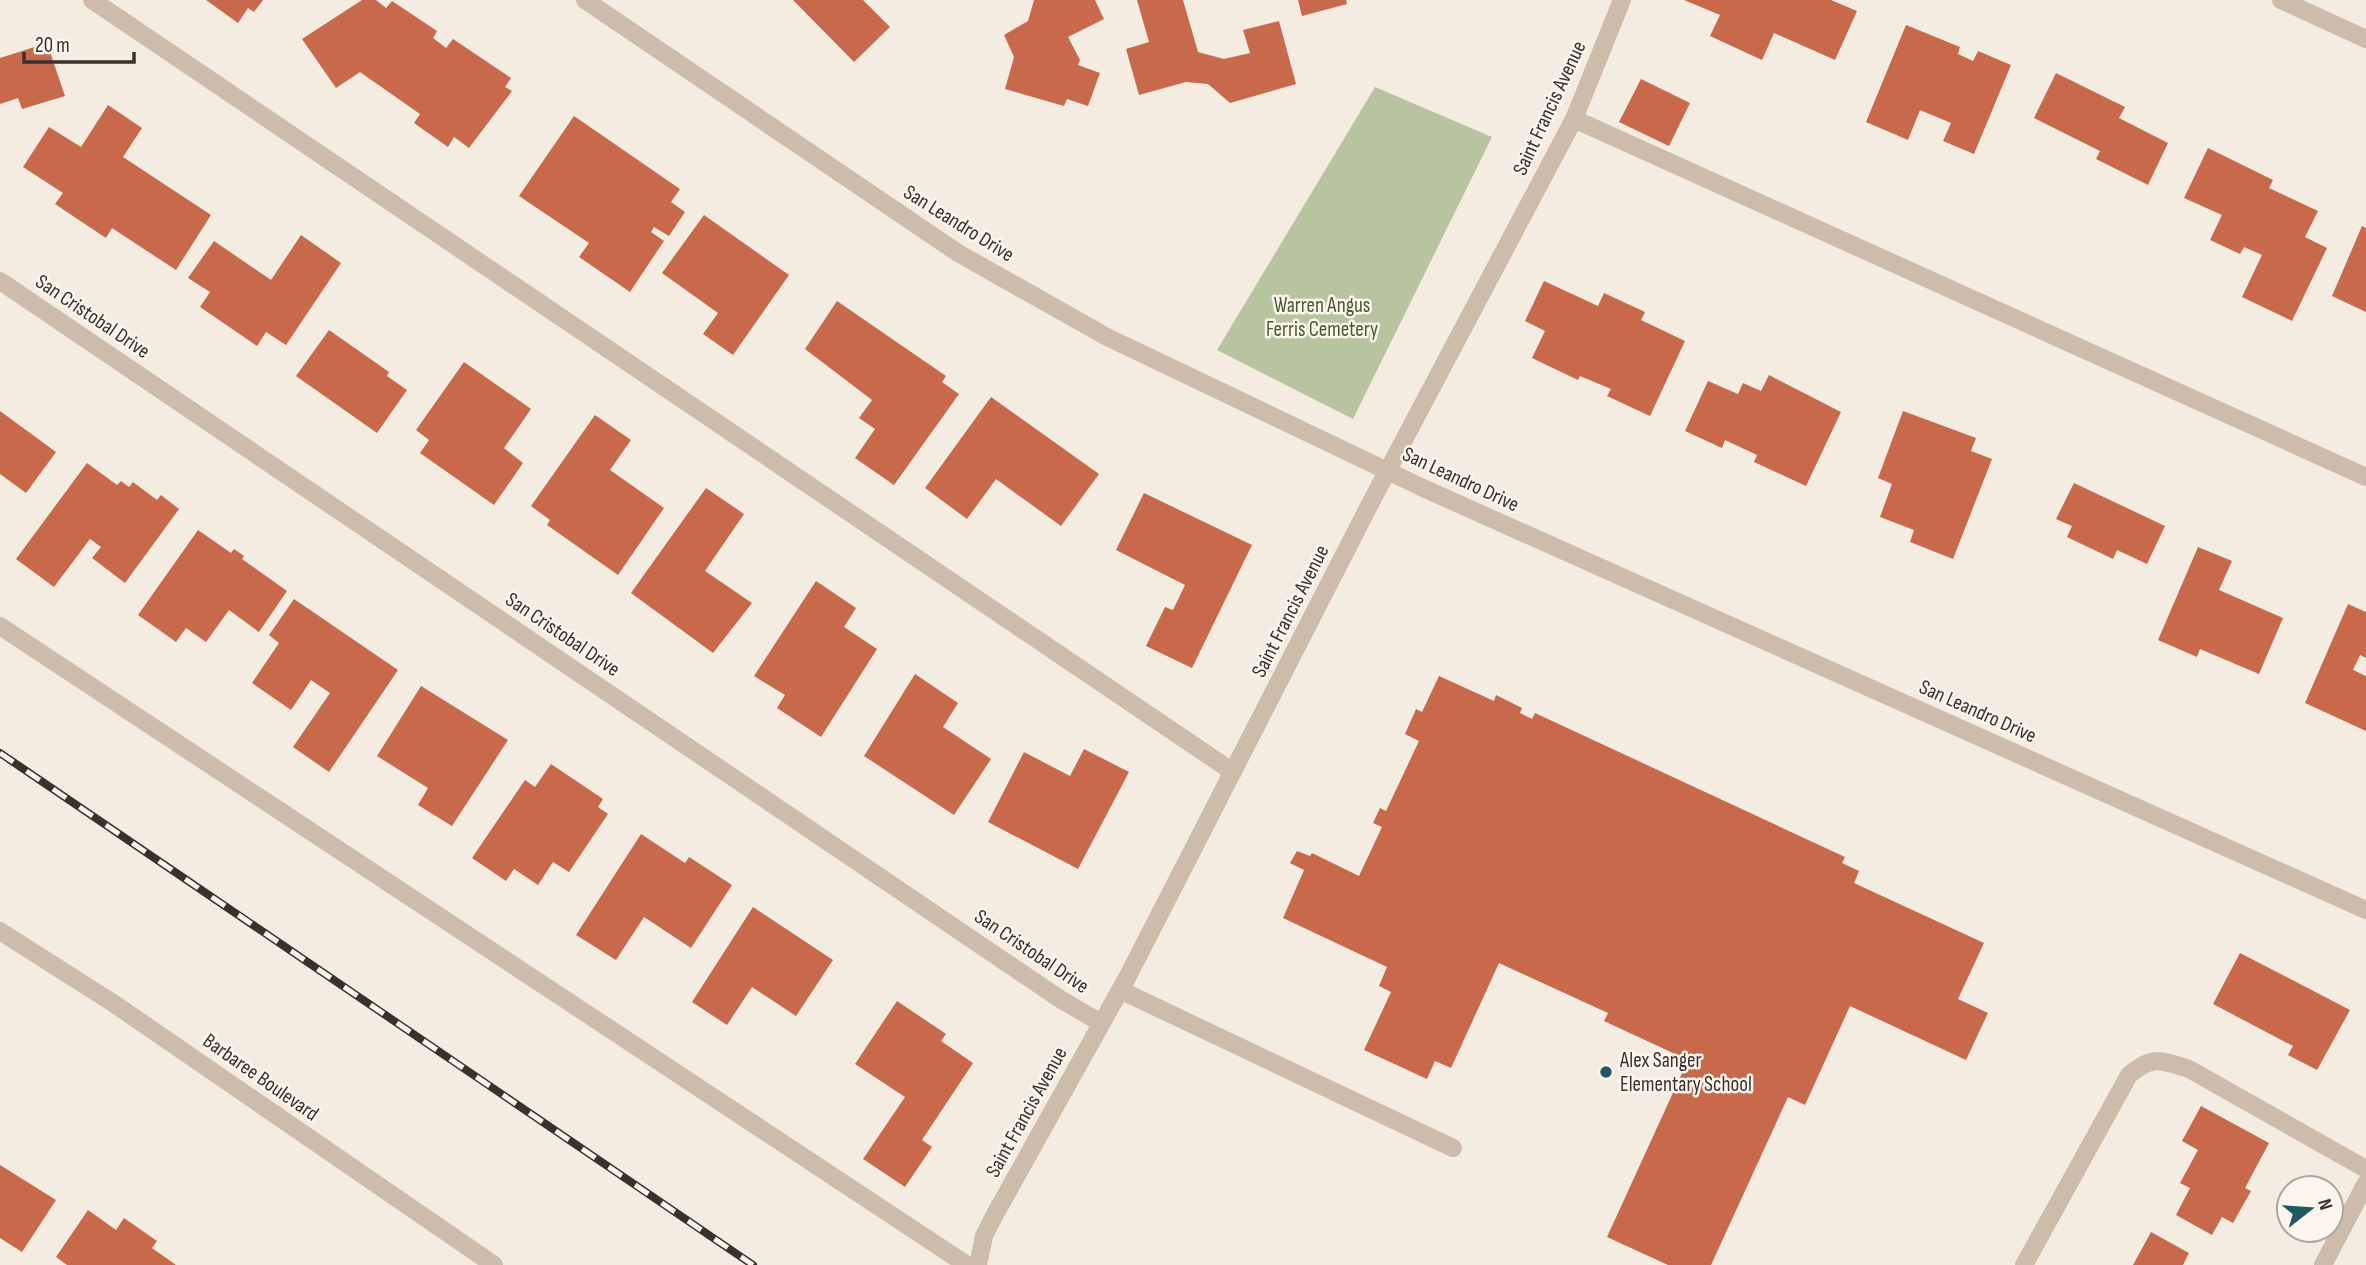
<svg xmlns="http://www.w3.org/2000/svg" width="2366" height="1265" font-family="'Sofia Sans Condensed',sans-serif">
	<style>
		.green { fill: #b8c4a0 }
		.building { fill: #c8694b }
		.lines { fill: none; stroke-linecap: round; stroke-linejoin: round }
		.minor { stroke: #cdbbac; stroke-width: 18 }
		.rail-casing { stroke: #3b302b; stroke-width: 8 }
		.rail { stroke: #fbf5ee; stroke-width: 5; stroke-dasharray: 16; stroke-linecap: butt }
		.poi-dot { fill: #1f5a5e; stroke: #fbf5ee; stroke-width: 2.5 }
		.labels { text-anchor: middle; stroke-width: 5; stroke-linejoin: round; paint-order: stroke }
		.street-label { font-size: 21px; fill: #3b302b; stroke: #fbf5ee }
		.park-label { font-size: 21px; fill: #4a5a2e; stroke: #fbf5ee }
		.poi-label { font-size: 21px; fill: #3b302b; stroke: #fbf5ee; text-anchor: start }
	</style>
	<rect width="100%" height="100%" fill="#f4ebe1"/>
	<path class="green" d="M 1375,87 L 1492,137 L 1353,419 L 1217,350 Z"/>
	<path class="building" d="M 206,0 L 263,0 L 254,12 L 248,8 L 238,23 Z
		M 362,0 L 376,0 L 386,8 L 392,1 L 437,31 L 433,38 L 446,48 L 453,39 L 511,78 L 505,87 L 512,91 L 469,148 L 454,137 L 448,147 L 414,123 L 420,114 L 360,72 L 336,88 L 302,39 Z
		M 793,0 L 863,0 L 890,27 L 854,62 Z
		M 1034,0 L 1095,0 L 1104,19 L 1068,37 L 1080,60 L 1078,65 L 1100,73 L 1088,106 L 1067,99 L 1064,106 L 1005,89 L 1014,57 L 1004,35 L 1028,21 Z
		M 1137,0 L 1183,0 L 1198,52 L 1224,59 L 1250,53 L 1243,30 L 1279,21 L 1296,84 L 1230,103 L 1208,84 L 1186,82 L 1139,95 L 1126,49 L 1149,42 Z
		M 1298,0 L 1346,0 L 1347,4 L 1302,16 Z
		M 1684,0 L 1831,0 L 1857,11 L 1835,60 L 1774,33 L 1762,60 L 1710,36 L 1720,15 Z
		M 1906,25 L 1960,47 L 1958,54 L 1973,61 L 1978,51 L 2011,65 L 1974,154 L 1943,141 L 1951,123 L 1920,110 L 1908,140 L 1866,122 Z
		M 47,43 L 65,96 L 22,109 L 18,98 L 0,104 L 0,58 Z
		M 2056,73 L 2125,107 L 2119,118 L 2168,143 L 2148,185 L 2096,159 L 2100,151 L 2034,118 Z
		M 1641,79 L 1690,103 L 1669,146 L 1619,122 Z
		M 108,105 L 142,128 L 123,157 L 211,215 L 176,270 L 112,228 L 106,238 L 55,204 L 63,193 L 23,167 L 49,127 L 81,147 Z
		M 574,116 L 680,189 L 671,202 L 685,212 L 669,236 L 654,227 L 651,232 L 664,241 L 630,292 L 579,257 L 589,243 L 519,196 Z
		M 2208,148 L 2273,180 L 2269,188 L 2318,211 L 2305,237 L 2327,248 L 2292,321 L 2242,297 L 2262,255 L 2244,247 L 2240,254 L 2210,240 L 2222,215 L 2184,198 Z
		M 704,215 L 789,275 L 733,355 L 703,334 L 718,313 L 662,273 Z
		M 2362,226 L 2366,228 L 2366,312 L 2332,296 Z
		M 301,235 L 341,263 L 286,345 L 266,332 L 257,346 L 200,307 L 210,292 L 188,278 L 214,241 L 271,280 Z
		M 1544,281 L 1598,306 L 1604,293 L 1645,312 L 1641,320 L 1685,341 L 1650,416 L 1607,396 L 1611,389 L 1580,376 L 1578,380 L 1532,358 L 1545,331 L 1525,321 Z
		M 837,301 L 946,376 L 942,382 L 959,394 L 894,485 L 855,458 L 875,429 L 859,418 L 872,400 L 805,349 Z
		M 329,330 L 389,372 L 387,376 L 407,390 L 377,433 L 296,376 Z
		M 464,362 L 531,409 L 504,448 L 523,463 L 494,505 L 420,453 L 429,440 L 416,430 Z
		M 1769,375 L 1841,412 L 1806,486 L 1754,462 L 1757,455 L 1725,440 L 1722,448 L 1685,431 L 1708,381 L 1738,394 L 1743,383 L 1761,391 Z
		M 991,397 L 1099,474 L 1061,526 L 996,479 L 967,519 L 925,488 Z
		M 0,411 L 56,452 L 26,493 L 0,474 Z
		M 1903,411 L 1976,438 L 1971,451 L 1992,459 L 1953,559 L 1910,542 L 1914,530 L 1880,517 L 1892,484 L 1878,478 Z
		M 595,415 L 631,440 L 610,470 L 664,508 L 618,575 L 547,525 L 550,520 L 531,506 Z
		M 87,463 L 117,485 L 121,481 L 129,487 L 133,482 L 157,500 L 161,495 L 179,509 L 125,583 L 92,558 L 101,547 L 90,539 L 54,587 L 16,559 Z
		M 2074,483 L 2165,526 L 2147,564 L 2117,550 L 2113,559 L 2067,537 L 2072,526 L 2056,519 Z
		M 706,488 L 744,514 L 705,571 L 752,603 L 713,653 L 631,593 Z
		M 1144,493 L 1252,545 L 1192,668 L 1146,646 L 1165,607 L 1173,610 L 1185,585 L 1116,550 Z
		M 198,530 L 231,553 L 234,549 L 244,556 L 242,559 L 287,591 L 259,632 L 229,610 L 206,642 L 186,628 L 176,642 L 138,615 Z
		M 2198,547 L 2232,561 L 2219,590 L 2283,618 L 2259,674 L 2200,649 L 2197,657 L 2158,640 Z
		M 816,581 L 856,608 L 844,627 L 877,649 L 821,737 L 777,708 L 785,695 L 754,676 Z
		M 294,599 L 398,670 L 329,772 L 293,747 L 330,693 L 311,680 L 291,710 L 252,683 L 279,643 L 269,635 Z
		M 2348,604 L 2366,612 L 2366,658 L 2360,655 L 2353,670 L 2366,676 L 2366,731 L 2305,703 Z
		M 915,674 L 958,703 L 943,727 L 991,759 L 954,815 L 864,756 Z
		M 1439,676 L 1494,701 L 1496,695 L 1522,708 L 1520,713 L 1532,719 L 1535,713 L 1845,857 L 1842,863 L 1859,871 L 1854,883 L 1984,943 L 1958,999 L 1988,1013 L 1966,1060 L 1850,1006 L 1805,1105 L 1788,1097 L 1711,1265 L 1668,1265 L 1607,1237 L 1688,1060 L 1604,1021 L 1608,1013 L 1499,963 L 1451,1068 L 1435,1061 L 1427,1079 L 1364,1050 L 1391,992 L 1379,986 L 1387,967 L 1283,918 L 1304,870 L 1290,863 L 1297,851 L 1310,856 L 1312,853 L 1359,876 L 1382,827 L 1373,823 L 1380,808 L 1386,811 L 1419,741 L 1405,734 L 1416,709 L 1422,712 Z
		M 421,686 L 508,740 L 452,826 L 418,805 L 428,788 L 377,756 Z
		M 1084,749 L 1129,772 L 1078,869 L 988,822 L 1024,752 L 1070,776 Z
		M 551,764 L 603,799 L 598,807 L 608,814 L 569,872 L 553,862 L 538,885 L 514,869 L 506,881 L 472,858 L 525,780 L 535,787 Z
		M 641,834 L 685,863 L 689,857 L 732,885 L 691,948 L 644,917 L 616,960 L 576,935 Z
		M 753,907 L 833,960 L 796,1016 L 752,987 L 727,1025 L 692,1002 Z
		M 2240,953 L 2350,1010 L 2317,1070 L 2288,1055 L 2293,1046 L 2213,1004 Z
		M 897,1001 L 946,1034 L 941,1041 L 973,1063 L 922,1140 L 932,1147 L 905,1187 L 863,1159 L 905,1097 L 855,1064 Z
		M 2201,1106 L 2269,1143 L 2245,1188 L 2251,1191 L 2233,1223 L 2222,1217 L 2212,1235 L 2176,1215 L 2190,1188 L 2180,1183 L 2198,1150 L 2182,1141 Z
		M 0,1165 L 56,1200 L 22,1252 L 0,1238 Z
		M 88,1210 L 116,1230 L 124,1218 L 157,1241 L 152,1248 L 176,1265 L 67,1265 L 56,1257 Z
		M 2151,1232 L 2189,1253 L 2183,1265 L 2133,1265 Z"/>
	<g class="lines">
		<path class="minor" d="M 92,0 L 1233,772
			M 585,0 L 958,253 L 1107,337 L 1423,488 L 2366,910
			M 2281,0 L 2366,39
			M 1574,119 L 2366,477
			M 0,281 L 1060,999 L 1101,1023
			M 0,626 L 967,1265
			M 0,931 L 113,1003 L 494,1265
			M 1120,990 L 1453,1148
			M 978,1265 L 984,1236 L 993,1218 L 1128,976 L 1370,504 L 1574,119 L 1622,0
			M 2024,1265 L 2129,1075 C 2153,1055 2160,1060 2189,1069 L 2366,1169
			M 2323,1265 L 2366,1183"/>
		<g class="rail-casing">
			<path id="rail" d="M 0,753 L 753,1265"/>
		</g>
		<use href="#rail" class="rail"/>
	</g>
	<circle class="poi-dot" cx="1606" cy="1072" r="7"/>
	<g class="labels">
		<g class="street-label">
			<text transform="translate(1549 108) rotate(-65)" y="7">Saint Francis Avenue</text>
			<text transform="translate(959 223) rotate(32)" y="7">San Leandro Drive</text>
			<text transform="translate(93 316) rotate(34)" y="7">San Cristobal Drive</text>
			<text transform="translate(1461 479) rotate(25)" y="7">San Leandro Drive</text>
			<text transform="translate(1290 611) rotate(-63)" y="7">Saint Francis Avenue</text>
			<text transform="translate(563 634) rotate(34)" y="7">San Cristobal Drive</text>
			<text transform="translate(1978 711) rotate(24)" y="7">San Leandro Drive</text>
			<text transform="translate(1032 951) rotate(34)" y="7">San Cristobal Drive</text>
			<text transform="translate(261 1077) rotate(35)" y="7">Barbaree Boulevard</text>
			<text transform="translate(1026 1112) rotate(-61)" y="7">Saint Francis Avenue</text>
		</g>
		<g class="park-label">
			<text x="1322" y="312">Warren Angus<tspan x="1322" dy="24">Ferris Cemetery</tspan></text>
		</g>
		<g class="poi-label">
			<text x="1620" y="1067">Alex Sanger<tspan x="1620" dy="24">Elementary School</tspan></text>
		</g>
	</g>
	<g transform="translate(2310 1209) rotate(73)"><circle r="33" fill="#fbf5ee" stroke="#aea6a0" stroke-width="2"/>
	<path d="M0-5L12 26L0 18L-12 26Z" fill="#1f5a5e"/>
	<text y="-10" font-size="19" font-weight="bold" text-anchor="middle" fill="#3b302b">N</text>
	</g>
	<path d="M24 52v10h110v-10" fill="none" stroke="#3b302b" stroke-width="3.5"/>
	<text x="35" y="52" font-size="21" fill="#3b302b" stroke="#fbf5ee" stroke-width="5" paint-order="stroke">20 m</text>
</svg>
